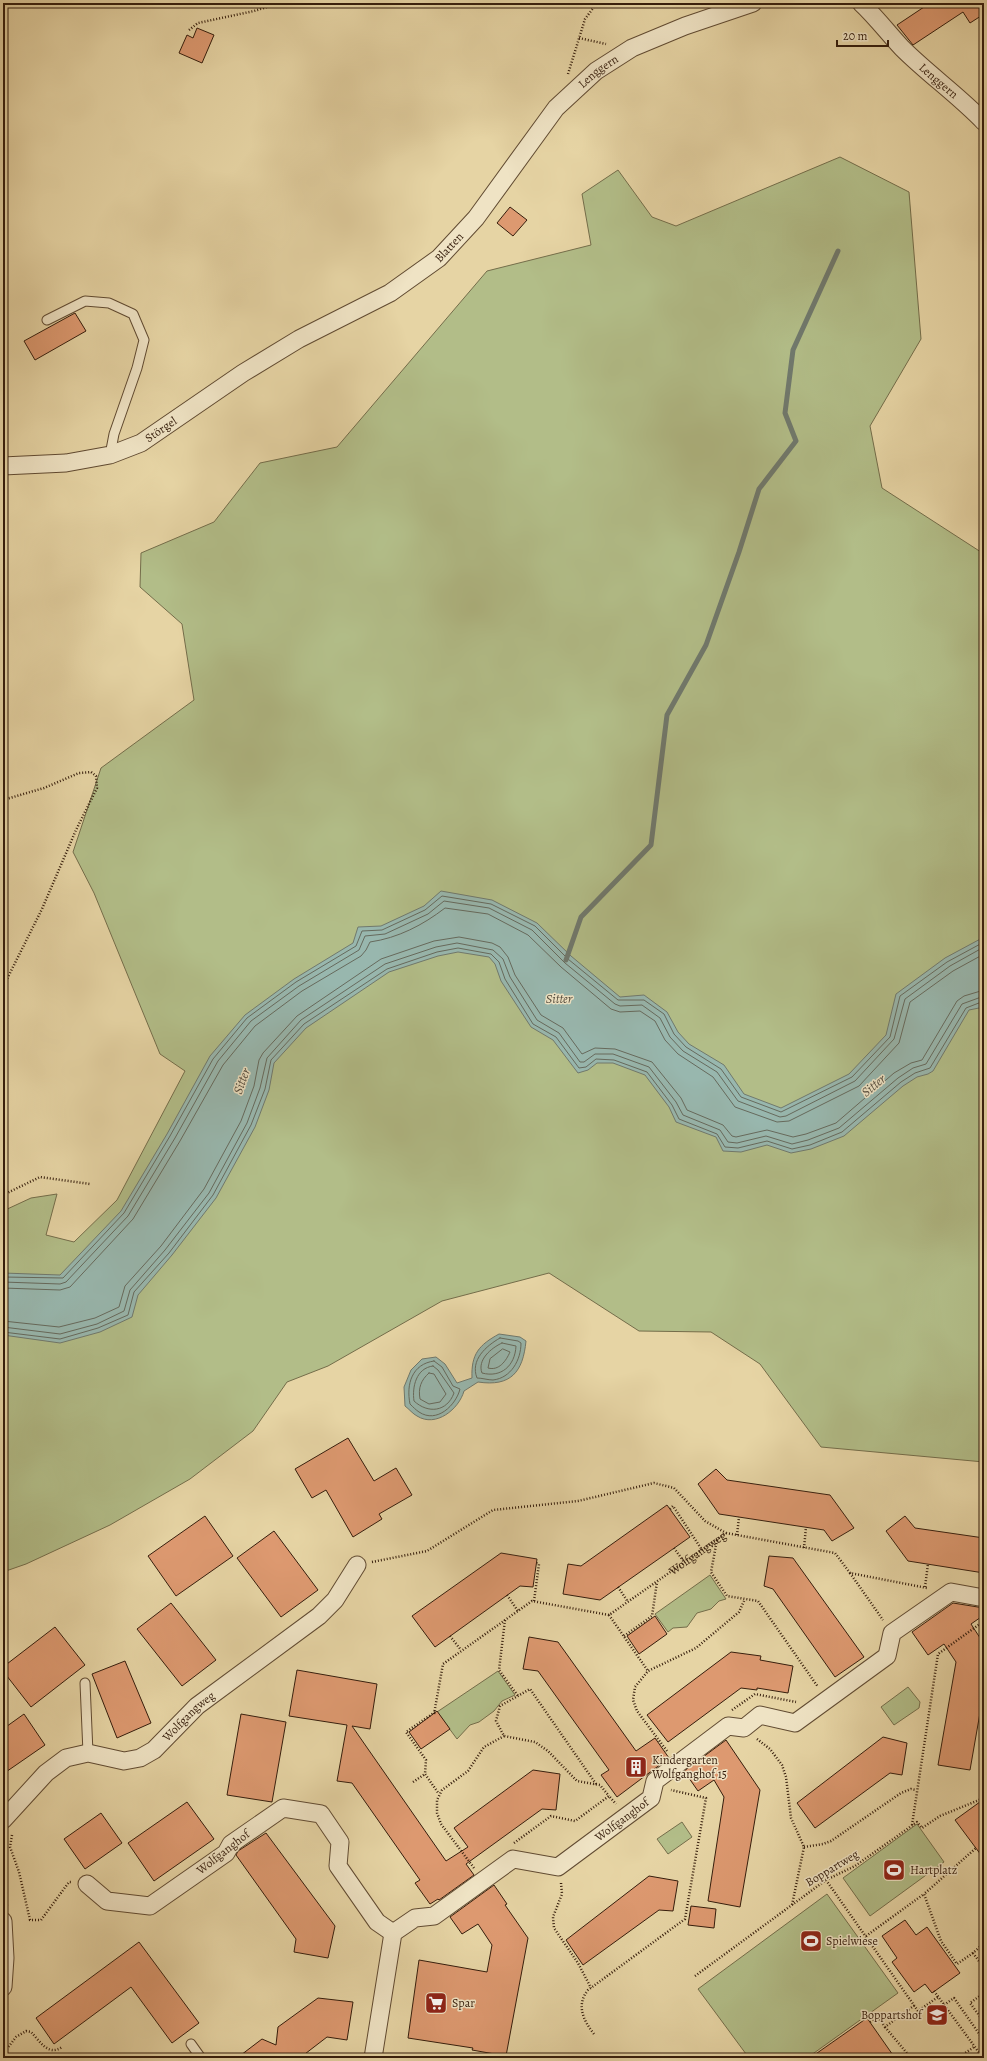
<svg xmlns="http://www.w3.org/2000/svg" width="987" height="2061" font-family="Alegreya,serif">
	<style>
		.green { fill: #b2bd88; stroke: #746d4a }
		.water { fill: #98b7ae; stroke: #70796d }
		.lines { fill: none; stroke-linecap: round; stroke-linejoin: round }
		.shore { stroke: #666a5d; stroke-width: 1 }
		.stream { stroke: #70796d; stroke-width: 5 }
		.building { fill: #dd9970; stroke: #351d0c }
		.service-casing { stroke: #614b32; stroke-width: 11 }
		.minor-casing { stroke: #614b32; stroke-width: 19 }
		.path { stroke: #351d0c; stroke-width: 2.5; stroke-dasharray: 1 2; stroke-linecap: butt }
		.service { stroke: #efe3c4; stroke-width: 9 }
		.minor { stroke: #efe3c4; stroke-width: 17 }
		.labels { text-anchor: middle; stroke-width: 3; stroke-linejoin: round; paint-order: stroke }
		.street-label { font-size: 12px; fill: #351d0c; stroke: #efe3c4 }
		.poi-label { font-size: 12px; fill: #351d0c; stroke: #efe3c4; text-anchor: start }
		.water-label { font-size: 13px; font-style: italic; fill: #534b3d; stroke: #efe3c4 }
	</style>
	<rect width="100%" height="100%" fill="#e6d4a4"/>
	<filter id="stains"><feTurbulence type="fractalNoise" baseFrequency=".005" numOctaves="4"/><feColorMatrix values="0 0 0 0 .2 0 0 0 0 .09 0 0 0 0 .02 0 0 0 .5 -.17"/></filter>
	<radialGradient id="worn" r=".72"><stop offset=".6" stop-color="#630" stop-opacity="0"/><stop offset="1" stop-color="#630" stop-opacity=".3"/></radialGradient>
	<path class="green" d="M 840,157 L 909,192 L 921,339 L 870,426 L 882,488 L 984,554 L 984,1462 L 821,1447 L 760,1364 L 711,1332 L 639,1331 L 549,1273 L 442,1301 L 328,1366 L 287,1382 L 253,1431 L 190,1479 L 110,1525 L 26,1564 L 3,1572 L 3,1211 L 31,1198 L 57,1194 L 46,1235 L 74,1242 L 117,1200 L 185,1071 L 160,1054 L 94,893 L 73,852 L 101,768 L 194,700 L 182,624 L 140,587 L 141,553 L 214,522 L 260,463 L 337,447 L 487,271 L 591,245 L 582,194 L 618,170 L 652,217 L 676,226 Z
		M 710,1575 L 726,1599 L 719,1601 L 711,1609 L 697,1613 L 687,1627 L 673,1628 L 668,1632 L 655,1614 Z
		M 498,1671 L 515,1695 L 502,1701 L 494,1711 L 479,1722 L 470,1725 L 457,1739 L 437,1712 Z
		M 908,1687 L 920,1702 L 919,1708 L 894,1725 L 881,1707 Z
		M 682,1822 L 692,1837 L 668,1854 L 657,1839 Z
		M 917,1824 L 944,1862 L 870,1916 L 843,1878 Z
		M 827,1894 L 898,1993 L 807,2058 L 749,2058 L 698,1989 Z"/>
	<path class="water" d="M 441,891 L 492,900 L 537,923 L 571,956 L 620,997 L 644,995 L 667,1012 L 678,1032 L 689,1044 L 724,1065 L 744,1094 L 781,1108 L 849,1074 L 886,1035 L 896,994 L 945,958 L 984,937 L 984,1004 L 979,1008 L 969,1010 L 933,1071 L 928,1074 L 917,1077 L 903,1086 L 844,1136 L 811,1149 L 791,1153 L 767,1145 L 741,1152 L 723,1151 L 716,1137 L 676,1122 L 669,1107 L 645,1075 L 613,1063 L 597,1063 L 588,1070 L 578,1073 L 553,1040 L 531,1027 L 501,981 L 495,964 L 489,957 L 458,952 L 438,956 L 389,972 L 306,1028 L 274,1063 L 269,1090 L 255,1127 L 216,1198 L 172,1255 L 138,1295 L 132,1317 L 100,1332 L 60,1343 L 3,1335 L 3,1273 L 60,1275 L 121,1211 L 167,1134 L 210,1056 L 245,1015 L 294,979 L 353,943 L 358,927 L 381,926 L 424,906 Z
		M 499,1334 L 520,1337 L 526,1341 C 523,1372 511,1387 478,1382 L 464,1391 C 459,1409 436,1428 417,1416 C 413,1414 409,1409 405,1406 L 404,1387 L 411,1370 L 422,1359 L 436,1357 L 445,1364 L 457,1383 L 472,1378 C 471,1354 479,1345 499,1334 Z"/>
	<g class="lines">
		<path class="shore" d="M 3,1277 L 63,1278 L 124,1213 L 170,1136 L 213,1059 L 247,1018 L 296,982 L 356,946 L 362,931 L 382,930 L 425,910 L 442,896 L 491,904 L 535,926 L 568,959 L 618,1000 L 644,1000 L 664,1014 L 674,1034 L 686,1047 L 721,1069 L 741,1097 L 781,1112 L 852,1077 L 890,1037 L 900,996 L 947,962 L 984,942
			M 3,1282 L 60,1284 L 66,1282 L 128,1216 L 175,1138 L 218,1061 L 251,1021 L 299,986 L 359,950 L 365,936 L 385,934 L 428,914 L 444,901 L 489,908 L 532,930 L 565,963 L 615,1004 L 620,1006 L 642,1005 L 660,1018 L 670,1037 L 683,1051 L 717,1072 L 738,1101 L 780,1117 L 786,1116 L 855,1081 L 894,1039 L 905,999 L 950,966 L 984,947
			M 3,1288 L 60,1290 L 70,1287 L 133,1219 L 180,1141 L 223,1065 L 255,1026 L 302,991 L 361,956 L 366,950 L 370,942 C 398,938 423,925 445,908 L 488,914 L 528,935 L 561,967 L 611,1009 L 620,1012 L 640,1011 L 655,1021 L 665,1040 L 678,1054 L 713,1077 L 735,1107 L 777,1122 L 789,1121 L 859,1086 L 899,1043 L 910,1002 L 953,971 L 984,954
			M 3,1321 L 59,1327 L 95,1318 L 119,1307 L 125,1286 L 161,1246 L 204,1189 L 241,1121 L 254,1086 L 259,1060 L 263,1053 L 297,1016 L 381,959 L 434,941 L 459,937 L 492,943 L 500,947 L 508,957 L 515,975 L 541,1015 L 563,1028 L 582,1054 L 595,1048 L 615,1049 L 652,1062 L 681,1098 L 687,1110 L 723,1125 L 732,1136 L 736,1137 L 767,1130 L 793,1137 L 806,1134 L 836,1123 L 894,1073 L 911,1063 L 922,1060 L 957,1001 L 964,996 L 984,990
			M 3,1327 L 60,1334 L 97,1324 L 124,1311 L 130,1290 L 165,1250 L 209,1193 L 247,1123 L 260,1088 L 267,1058 L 301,1020 L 385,964 L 436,947 L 457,943 L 493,950 L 503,959 L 510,977 L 537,1020 L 559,1033 L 580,1062 L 584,1062 L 595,1054 L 613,1054 L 649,1067 L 676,1102 L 683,1115 L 720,1130 L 728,1142 L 737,1143 L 766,1136 L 792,1144 L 808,1140 L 839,1128 L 898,1078 L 913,1068 L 926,1064 L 962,1004 L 984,996
			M 3,1332 L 60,1339 L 98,1328 L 128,1315 L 134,1292 L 169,1253 L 213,1195 L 251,1125 L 265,1089 L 271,1060 L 304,1024 L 387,969 L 437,952 L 458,948 L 491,954 L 499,962 L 505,979 L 533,1024 L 556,1037 L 579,1068 L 586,1067 L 596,1059 L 614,1060 L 647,1072 L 672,1105 L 679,1119 L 717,1134 L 725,1147 L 738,1148 L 767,1141 L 792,1149 L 810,1145 L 842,1132 L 901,1082 L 915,1073 L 930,1068 L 966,1008 L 984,1001
			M 500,1338 L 518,1341 L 521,1343 C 521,1360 511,1378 493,1380 C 488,1380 482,1378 477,1378 C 470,1360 486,1346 500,1338 Z
			M 502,1343 L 516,1346 C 515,1366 501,1378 482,1373 C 477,1360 491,1348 502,1343 Z
			M 503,1349 L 510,1352 C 506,1361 499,1371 488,1368 L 490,1359 Z
			M 434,1361 L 442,1367 L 453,1386 L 460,1389 C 456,1405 437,1424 419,1412 C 416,1410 413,1407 410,1404 C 406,1384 412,1364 434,1361 Z
			M 433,1366 L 438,1370 L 454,1393 C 447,1412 428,1414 414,1401 C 412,1387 416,1368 433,1366 Z
			M 429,1373 L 434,1374 L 446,1394 L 440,1402 L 429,1404 L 420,1399 C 418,1388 421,1380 429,1373 Z"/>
		<path class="stream" d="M 566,960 L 581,917 L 651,845 L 667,715 L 706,645 L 739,552 L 759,489 L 796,441 L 785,413 L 793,350 L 838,251"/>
	</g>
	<path class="building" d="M 930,3 L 979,3 L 984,14 L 970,23 L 963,12 L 913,45 L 897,25 Z
		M 197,28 L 214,35 L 202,63 L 179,53 L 187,35 L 193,38 Z
		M 510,207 L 527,220 L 513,236 L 497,223 Z
		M 75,313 L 86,331 L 35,360 L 24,341 Z
		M 348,1438 L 374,1481 L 396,1468 L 412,1495 L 379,1514 L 382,1519 L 353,1537 L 326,1490 L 312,1498 L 295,1469 Z
		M 716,1469 L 727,1480 L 830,1495 L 854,1528 L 832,1541 L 824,1530 L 719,1514 L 698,1484 Z
		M 667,1505 L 690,1537 L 600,1600 L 563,1594 L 568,1564 L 581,1566 Z
		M 205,1516 L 233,1556 L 176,1596 L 148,1556 Z
		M 905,1516 L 915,1528 L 984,1538 L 984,1573 L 908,1561 L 886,1531 Z
		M 274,1531 L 318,1590 L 281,1617 L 237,1558 Z
		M 501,1553 L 537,1559 L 533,1587 L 520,1586 L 435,1647 L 412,1616 Z
		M 769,1556 L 793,1558 L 864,1657 L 835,1677 L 773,1589 L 764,1586 Z
		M 171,1603 L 216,1660 L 182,1686 L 137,1629 Z
		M 953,1603 L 984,1608 L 984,1615 L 971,1624 L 984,1644 L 984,1690 L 970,1770 L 938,1765 L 956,1662 L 944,1644 L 928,1655 L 912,1632 Z
		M 655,1616 L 667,1634 L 639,1654 L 627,1636 Z
		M 55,1627 L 85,1665 L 31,1707 L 3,1671 L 3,1667 Z
		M 529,1637 L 558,1642 L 636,1751 L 655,1738 L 669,1758 L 617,1797 L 601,1775 L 609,1770 L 538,1671 L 523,1669 Z
		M 731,1652 L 761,1656 L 760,1660 L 793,1666 L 788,1693 L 757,1688 L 757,1690 L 741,1688 L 668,1742 L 647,1715 Z
		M 125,1661 L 151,1723 L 117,1738 L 92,1674 Z
		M 297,1670 L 377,1684 L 370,1729 L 352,1726 L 446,1861 L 468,1847 L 454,1828 L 533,1770 L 560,1774 L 556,1810 L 542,1809 L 466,1864 L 474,1875 L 439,1900 L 438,1899 L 430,1904 L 415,1883 L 420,1880 L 352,1783 L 337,1781 L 347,1725 L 289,1716 Z
		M 437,1711 L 450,1729 L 421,1749 L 409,1732 Z
		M 24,1714 L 45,1745 L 3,1774 L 3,1729 Z
		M 241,1714 L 286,1722 L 272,1802 L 227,1795 Z
		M 883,1737 L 907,1743 L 902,1775 L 890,1773 L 815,1828 L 797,1803 Z
		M 726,1740 L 760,1790 L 740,1907 L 708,1901 L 724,1797 L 714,1780 L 698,1791 L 684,1771 Z
		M 984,1799 L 984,1859 L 955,1820 Z
		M 187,1802 L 214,1839 L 154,1881 L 128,1843 Z
		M 101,1813 L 122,1843 L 85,1869 L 64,1839 Z
		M 266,1833 L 335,1926 L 328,1958 L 294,1952 L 296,1939 L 236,1855 L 238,1851 Z
		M 649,1876 L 678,1881 L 673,1911 L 659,1910 L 583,1965 L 566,1940 Z
		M 494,1885 L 507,1904 L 505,1905 L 528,1938 L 506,2056 L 472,2050 L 473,2048 L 408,2038 L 419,1960 L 487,1972 L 492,1945 L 478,1924 L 462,1934 L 450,1917 Z
		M 691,1906 L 716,1909 L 714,1928 L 688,1925 Z
		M 905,1920 L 916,1935 L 927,1927 L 960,1973 L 932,1993 L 925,1984 L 914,1992 L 892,1962 L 897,1958 L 882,1936 Z
		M 139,1942 L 199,2023 L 172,2043 L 131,1987 L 54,2044 L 36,2018 Z
		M 318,1998 L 353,2002 L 347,2040 L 327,2037 L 301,2057 L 304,2058 L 237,2058 L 262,2039 L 276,2045 L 278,2027 Z
		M 867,2018 L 895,2058 L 810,2058 Z"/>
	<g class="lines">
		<g class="service-casing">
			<path id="service" d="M 47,320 L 85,301 L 109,303 L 133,314 L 144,340 L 137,368 L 114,434 L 110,455
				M 85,1683 L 88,1753
				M 191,2044 L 201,2058"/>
		</g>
		<g class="minor-casing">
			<g id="minor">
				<path id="s2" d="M 861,3 C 876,17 888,33 902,48 C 928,74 958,95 984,122"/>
				<path id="s3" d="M 3,466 L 66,463 L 110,455 L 141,443 L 243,373 L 299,339 L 390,293 L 439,258 L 476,218 L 556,108 L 596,71 L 632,48 L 685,26 L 753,3"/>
				<path id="s4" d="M 3,1820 L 46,1773 L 66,1758 L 88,1753 L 124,1761 L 140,1758 L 154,1750 L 197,1706 L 319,1616 L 335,1600 L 357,1565"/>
				<path d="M 87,1884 L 107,1901 L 150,1906 L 226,1853 L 231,1844 L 283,1808 L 321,1814 L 340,1842 L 338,1866 L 377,1922 L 393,1933"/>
				<path d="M 3,1921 L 5,1958 L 3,1987"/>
				<path id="s5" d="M 373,2058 L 393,1933 L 415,1918 L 434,1916 L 513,1859 L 558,1867 L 651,1798 L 655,1781 L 728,1726 L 744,1728 L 760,1715 L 795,1723 L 887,1656 L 892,1633 L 951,1592 L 984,1598"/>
			</g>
		</g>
		<g class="path">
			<path d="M 189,30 L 198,23 L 254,11 L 280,3"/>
			<path d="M 579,38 L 606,44"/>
			<path d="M 568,74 L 585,19 L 597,3"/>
			<path d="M 3,800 L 44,788 L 79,773 L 91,772 L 96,776 L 97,788 L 76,830 L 42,909 L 3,987"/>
			<path d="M 3,1195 L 40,1177 L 90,1184"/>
			<path d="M 670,1509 L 673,1506 L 702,1550"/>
			<path d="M 737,1535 L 739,1517"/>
			<path d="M 717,1540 L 711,1572 L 727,1596 L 758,1601 L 818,1687"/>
			<path d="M 674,1548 L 684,1562"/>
			<path d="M 804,1548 L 806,1527"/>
			<path d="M 372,1562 L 427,1551 L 493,1510 L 578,1501 L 654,1483 L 674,1488 L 705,1521 L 726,1533"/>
			<path d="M 850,1573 L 883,1620"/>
			<path d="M 618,1587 L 628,1602"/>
			<path d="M 925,1587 L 928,1564"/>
			<path d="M 507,1595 L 518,1611"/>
			<path d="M 534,1601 L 539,1564 L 537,1563"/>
			<path d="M 609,1615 L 648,1671"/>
			<path d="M 505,1620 L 499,1670 L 518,1696"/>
			<path d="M 450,1636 L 461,1650"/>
			<path d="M 624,1636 L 652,1616 L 657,1582"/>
			<path d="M 732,1710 L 755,1694 L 796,1702"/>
			<path d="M 435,1712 L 406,1732 L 426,1760 L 425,1774 L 439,1794"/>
			<path id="s1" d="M 434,1714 L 443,1664 L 532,1601 L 609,1615 L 726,1533 L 835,1553 L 850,1573 L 927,1588"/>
			<path d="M 757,1739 L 770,1749 L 782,1765 L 786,1777 L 791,1818 L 804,1847 L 792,1905"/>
			<path d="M 667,1751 L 637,1711 L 633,1700 L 635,1687 L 648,1671 L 696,1648 L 739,1612 L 745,1599"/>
			<path d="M 413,1782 L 425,1774"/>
			<path d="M 596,1784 L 530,1689 L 500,1706 L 496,1721 L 504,1736 L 535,1742 L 548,1751 L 577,1781 L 600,1785 L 609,1796"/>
			<path d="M 912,1825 L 938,1654 L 984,1621"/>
			<path d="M 12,1835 L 10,1847 L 19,1872 L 30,1920 L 41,1920 L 69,1882 L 71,1882"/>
			<path d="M 514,1843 L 551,1816 L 575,1821 L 609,1796 L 616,1804"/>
			<path d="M 804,1847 L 823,1844 L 831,1841 L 901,1793 L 911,1789 L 916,1790"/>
			<path d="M 474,1868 L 441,1824 L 437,1813 L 437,1800 L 442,1790 L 468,1771 L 484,1747 L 504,1736"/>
			<path d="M 826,1880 L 918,2011 L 938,1997"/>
			<path d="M 3,1881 L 7,1906"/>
			<path d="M 561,1883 L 562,1894 L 553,1917 L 554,1928 L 578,1963 L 591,1988"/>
			<path d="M 866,1936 L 924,1894"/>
			<path d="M 982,1945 L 973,1953 L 984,1968"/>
			<path d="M 973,1953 L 957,1964 L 941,1941 L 924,1894 L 976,1848"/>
			<path d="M 695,1976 L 826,1880 L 855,1866 L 917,1822 L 922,1828 L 940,1816 L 984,1798"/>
			<path d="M 934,1991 L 983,2058"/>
			<path d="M 984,1993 L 970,2003 L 984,2022"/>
			<path d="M 944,2005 L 954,1998 L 980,2035 L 981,2056"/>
			<path d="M 3,2022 L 7,2003"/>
			<path d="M 870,2022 L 878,2017 L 885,2027 L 915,2005"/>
			<path d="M 885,2027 L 911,2058"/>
			<path d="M 594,2034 C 583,2020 576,2005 588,1990 L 685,1919 L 706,1798 L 671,1790"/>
			<path d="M 3,2054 L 16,2037 L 26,2031 L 31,2032 C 39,2040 48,2057 62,2047"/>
			<path d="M 958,2058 L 974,2047"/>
		</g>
		<use href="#service" class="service"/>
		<use href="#minor" class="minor"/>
	</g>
	<defs>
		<g id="building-square" transform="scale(1.15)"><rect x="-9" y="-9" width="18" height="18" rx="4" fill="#8f2418" stroke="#efe3c4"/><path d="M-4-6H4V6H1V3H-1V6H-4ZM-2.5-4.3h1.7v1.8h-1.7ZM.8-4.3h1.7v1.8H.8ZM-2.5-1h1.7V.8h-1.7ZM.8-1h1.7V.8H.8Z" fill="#fff"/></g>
		<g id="stadium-square" transform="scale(1.15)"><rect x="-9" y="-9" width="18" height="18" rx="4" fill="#8f2418" stroke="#efe3c4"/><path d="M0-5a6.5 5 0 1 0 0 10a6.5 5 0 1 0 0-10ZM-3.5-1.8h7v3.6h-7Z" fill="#fff"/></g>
		<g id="supermarket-square" transform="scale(1.15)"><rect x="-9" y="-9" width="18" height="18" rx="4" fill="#8f2418" stroke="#efe3c4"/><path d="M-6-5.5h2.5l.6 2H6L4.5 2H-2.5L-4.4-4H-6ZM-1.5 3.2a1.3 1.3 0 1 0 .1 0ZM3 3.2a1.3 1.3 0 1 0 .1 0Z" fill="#fff"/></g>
		<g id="school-square" transform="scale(1.15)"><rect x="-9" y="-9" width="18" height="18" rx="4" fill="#8f2418" stroke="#efe3c4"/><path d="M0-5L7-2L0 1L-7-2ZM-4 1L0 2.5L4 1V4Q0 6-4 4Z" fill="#fff"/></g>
	</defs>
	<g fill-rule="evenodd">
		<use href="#building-square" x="636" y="1767"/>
		<use href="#stadium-square" x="894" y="1870"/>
		<use href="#stadium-square" x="811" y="1941"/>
		<use href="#supermarket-square" x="436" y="2003"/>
		<use href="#school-square" x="937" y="2015"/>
	</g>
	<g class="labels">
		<g class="street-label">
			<text dy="4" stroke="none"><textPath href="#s3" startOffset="739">Lenggern</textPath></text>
			<text dy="4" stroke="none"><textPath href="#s2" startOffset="110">Lenggern</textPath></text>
			<text dy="4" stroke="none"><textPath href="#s3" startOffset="507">Blatten</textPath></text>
			<text dy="4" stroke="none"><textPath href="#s3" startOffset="165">Störgel</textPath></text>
			<text dy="4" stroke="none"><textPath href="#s1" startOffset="346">Wolfgangweg</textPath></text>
			<text dy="4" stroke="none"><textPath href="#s4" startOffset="229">Wolfgangweg</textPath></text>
			<text dy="4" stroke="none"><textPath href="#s5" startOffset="395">Wolfganghof</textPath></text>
			<text transform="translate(223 1852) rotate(-38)" y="4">Wolfganghof</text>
			<text transform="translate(832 1868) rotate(-31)" y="4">Boppartweg</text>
		</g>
		<g class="poi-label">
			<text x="652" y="1764">Kindergarten<tspan x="652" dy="14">Wolfganghof 15</tspan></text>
			<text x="910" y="1874">Hartplatz</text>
			<text x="826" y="1945">Spielwiese</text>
			<text x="452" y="2007">Spar</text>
			<text x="922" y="2019" text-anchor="end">Boppartshof</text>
		</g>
		<g class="water-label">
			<text x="559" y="1003">Sitter</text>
			<text transform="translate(241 1081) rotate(-70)" y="5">Sitter</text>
			<text transform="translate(873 1085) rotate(-40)" y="5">Sitter</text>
		</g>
	</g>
	<rect width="987" height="2061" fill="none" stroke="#e6d4a4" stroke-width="16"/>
	<rect x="4" y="4" width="979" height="2053" fill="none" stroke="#351d0c" stroke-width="2"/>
	<rect x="8" y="8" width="971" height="2045" fill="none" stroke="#351d0c"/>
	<path d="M837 40v6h51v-6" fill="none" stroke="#351d0c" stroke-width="2"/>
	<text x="843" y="40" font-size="12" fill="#351d0c" stroke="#efe3c4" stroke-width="3" paint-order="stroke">20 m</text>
	<rect width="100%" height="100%" filter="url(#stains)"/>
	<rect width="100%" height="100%" fill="url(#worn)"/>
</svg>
